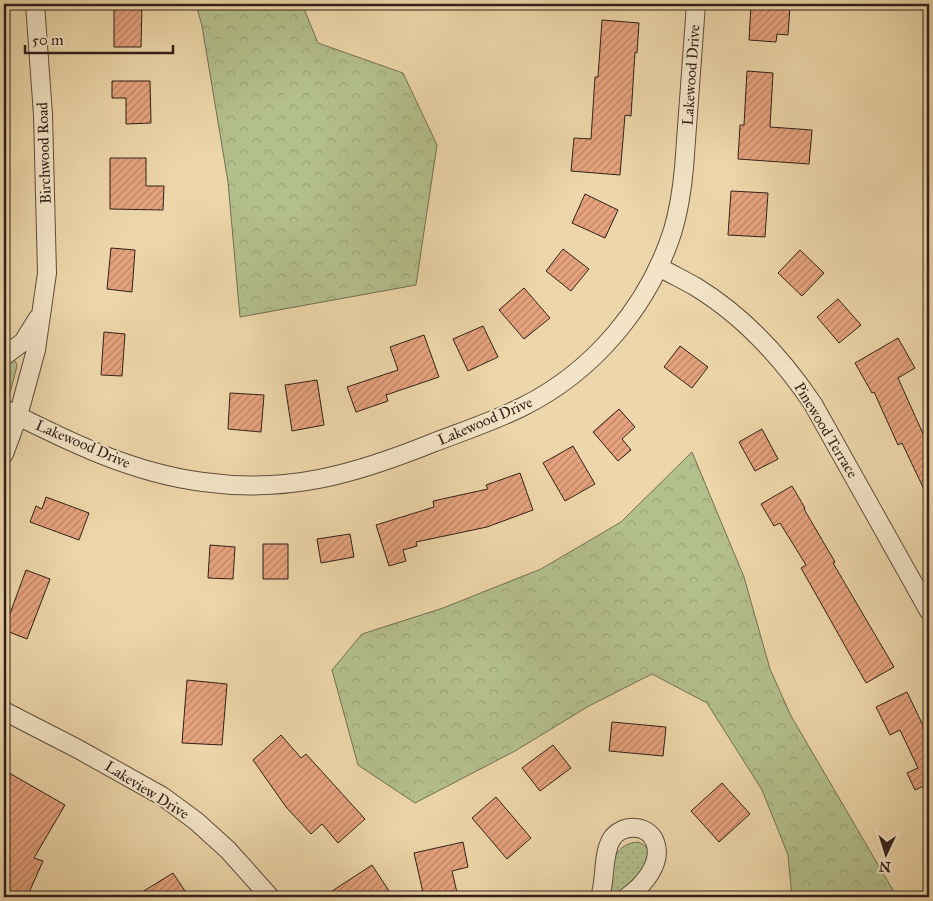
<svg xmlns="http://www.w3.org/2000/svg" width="933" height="901" font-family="'IM FELL Great Primer',serif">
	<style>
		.grass { fill: url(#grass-dots); stroke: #727053 }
		.forest { fill: url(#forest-crowns); stroke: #727053 }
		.building { fill: url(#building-hatch); stroke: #30201a }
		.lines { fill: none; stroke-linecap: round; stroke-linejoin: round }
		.street-casing { stroke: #5f4e3e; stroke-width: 20 }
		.street { stroke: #f3e4c7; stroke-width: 18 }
		.labels { text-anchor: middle; stroke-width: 4; stroke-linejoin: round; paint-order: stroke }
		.street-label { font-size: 15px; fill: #30201a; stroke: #f3e4c7 }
	</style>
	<defs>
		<pattern id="grass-dots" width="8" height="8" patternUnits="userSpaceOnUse" patternTransform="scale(1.25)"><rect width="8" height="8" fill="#b3bf8c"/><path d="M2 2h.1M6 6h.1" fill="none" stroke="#9aa478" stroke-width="1.8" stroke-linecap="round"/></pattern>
		<pattern id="forest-crowns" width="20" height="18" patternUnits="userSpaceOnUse" patternTransform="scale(1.25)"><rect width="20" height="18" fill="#b3bf8c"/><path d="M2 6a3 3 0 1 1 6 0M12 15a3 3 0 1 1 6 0" fill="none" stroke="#9aa478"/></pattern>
		<pattern id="building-hatch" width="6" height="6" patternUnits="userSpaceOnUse" patternTransform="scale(1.25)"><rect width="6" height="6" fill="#e6a37d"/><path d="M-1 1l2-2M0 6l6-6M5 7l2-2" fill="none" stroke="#bb8466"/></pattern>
	</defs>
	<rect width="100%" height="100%" fill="#edd6a9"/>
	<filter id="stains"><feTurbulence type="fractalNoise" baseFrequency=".004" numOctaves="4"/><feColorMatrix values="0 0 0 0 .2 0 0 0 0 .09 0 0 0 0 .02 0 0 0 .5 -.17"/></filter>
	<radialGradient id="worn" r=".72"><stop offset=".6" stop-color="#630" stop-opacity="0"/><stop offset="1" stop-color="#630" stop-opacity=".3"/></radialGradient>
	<path class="grass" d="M 12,359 L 16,362 L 17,366 L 10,393 L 4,394 L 4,365 Z
		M 638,842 C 668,854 631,885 620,897 L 607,897 C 611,874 609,844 638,842 Z"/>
	<path class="forest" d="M 196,4 L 302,4 L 318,43 L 403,73 L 437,145 L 416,285 L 240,317 L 228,182 L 202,26 Z
		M 692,452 L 744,577 L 770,669 L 791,716 L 897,897 L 792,897 L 788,855 L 762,790 L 707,703 L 652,674 L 589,706 L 515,751 L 415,803 L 358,765 L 332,670 L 362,634 L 443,608 L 541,569 L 621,522 Z"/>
	<path class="building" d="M 114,4 L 142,4 L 141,47 L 114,47 Z
		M 751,4 L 790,6 L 788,35 L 777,34 L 776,42 L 749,40 Z
		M 602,20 L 639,23 L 637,53 L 635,52 L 631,116 L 625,115 L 620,175 L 571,171 L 574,138 L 591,139 L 595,77 L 598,77 Z
		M 747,71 L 773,73 L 770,127 L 812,130 L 809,164 L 738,159 L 740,125 L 744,125 Z
		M 112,81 L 150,81 L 151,123 L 126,124 L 126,98 L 112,98 Z
		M 110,158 L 146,158 L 146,186 L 164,186 L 163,210 L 110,209 Z
		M 731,191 L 768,193 L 765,237 L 728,235 Z
		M 585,194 L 618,210 L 605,238 L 572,223 Z
		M 111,248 L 135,250 L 132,292 L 107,289 Z
		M 563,249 L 589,269 L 571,291 L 546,271 Z
		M 800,250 L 824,273 L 802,296 L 778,273 Z
		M 524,288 L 550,318 L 524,339 L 499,310 Z
		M 838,299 L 861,325 L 839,343 L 817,317 Z
		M 483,326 L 498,357 L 468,371 L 453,339 Z
		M 104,332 L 125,334 L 122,376 L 101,375 Z
		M 424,335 L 439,377 L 386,395 L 388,401 L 356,412 L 347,387 L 398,370 L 390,347 Z
		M 898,338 L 915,368 L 898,378 L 929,447 L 929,500 L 902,443 L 898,445 L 874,392 L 872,393 L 855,363 Z
		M 680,346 L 708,367 L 692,388 L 664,367 Z
		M 317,380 L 324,425 L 292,431 L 285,385 Z
		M 230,393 L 264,395 L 261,432 L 228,429 Z
		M 619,409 L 635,427 L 622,439 L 631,450 L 618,461 L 593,432 Z
		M 762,429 L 778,459 L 755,471 L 739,442 Z
		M 573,446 L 595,484 L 565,501 L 543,463 Z
		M 520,473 L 533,510 L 487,527 L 416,542 L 417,546 L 403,550 L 406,561 L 389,566 L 376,525 L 434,507 L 433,501 L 488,489 L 486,485 Z
		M 792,486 L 805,508 L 804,509 L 835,562 L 833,563 L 894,667 L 866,683 L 801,568 L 806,565 L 780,523 L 774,526 L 761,504 Z
		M 46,497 L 89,513 L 79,540 L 30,522 L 36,506 L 42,509 Z
		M 350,534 L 354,557 L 321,563 L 317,539 Z
		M 263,544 L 288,544 L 288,579 L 263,579 Z
		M 210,545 L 235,547 L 233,579 L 208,578 Z
		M 26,570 L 50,579 L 27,639 L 4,630 Z
		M 187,680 L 227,684 L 222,745 L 182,743 Z
		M 907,692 L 929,738 L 929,791 L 926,785 L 915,790 L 907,773 L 918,768 L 900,730 L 890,735 L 876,707 Z
		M 612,722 L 666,727 L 663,756 L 609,751 Z
		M 281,735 L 301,758 L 306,754 L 365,819 L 338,843 L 322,824 L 311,834 L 286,807 L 253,760 Z
		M 553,745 L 571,768 L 540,791 L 522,768 Z
		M 4,770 L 65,805 L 34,858 L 43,861 L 27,897 L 13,897 L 4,893 Z
		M 722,783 L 750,814 L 719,842 L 691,811 Z
		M 496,797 L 531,838 L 507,859 L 472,818 Z
		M 463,842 L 468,867 L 452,871 L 458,897 L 424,897 L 414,853 Z
		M 372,865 L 393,897 L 323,897 Z
		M 173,873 L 189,897 L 134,897 Z"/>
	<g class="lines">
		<g class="street-casing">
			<path id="street" d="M 659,267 C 671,274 684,280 696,287 C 745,317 782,358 813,404 L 929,611
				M 4,356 L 23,342 L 38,318
				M 4,409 C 67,441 132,473 203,482 C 288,494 356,474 435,442 C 464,431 494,421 522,407 C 593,372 649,306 673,230 C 679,210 682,189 684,168 L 696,4
				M 4,454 L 18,416 L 36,350 L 47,273 L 43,115 L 35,4
				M 4,711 L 78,749 L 162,796 L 196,821 L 228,850 L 270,897
				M 600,897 C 606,879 602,857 611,840 C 620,824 648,823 655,842 C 663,863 643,886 627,897"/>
		</g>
		<use href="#street" class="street"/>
	</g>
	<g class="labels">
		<g class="street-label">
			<text transform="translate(691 75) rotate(-86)" y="5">Lakewood Drive</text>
			<text transform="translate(44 153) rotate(-92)" y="5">Birchwood Road</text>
			<text transform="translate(485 421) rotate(-23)" y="5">Lakewood Drive</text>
			<text transform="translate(826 430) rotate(59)" y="5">Pinewood Terrace</text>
			<text transform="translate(83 444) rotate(23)" y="5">Lakewood Drive</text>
			<text transform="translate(147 790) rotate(32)" y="5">Lakeview Drive</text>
		</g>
	</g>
	<rect width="933" height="901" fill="none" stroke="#edd6a9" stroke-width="20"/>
	<rect x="5" y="5" width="923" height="891" fill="none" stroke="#30201a" stroke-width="2.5"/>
	<rect x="10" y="10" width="913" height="881" fill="none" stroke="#30201a"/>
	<g transform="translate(886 854) rotate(184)" stroke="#f3e4c7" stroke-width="4" paint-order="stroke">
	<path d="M0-4L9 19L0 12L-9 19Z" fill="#30201a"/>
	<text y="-8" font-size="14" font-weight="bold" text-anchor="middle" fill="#30201a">N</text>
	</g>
	<path d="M25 45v8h148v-8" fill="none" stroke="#30201a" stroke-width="2.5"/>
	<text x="32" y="45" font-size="15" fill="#30201a" stroke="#f3e4c7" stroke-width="4" paint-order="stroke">50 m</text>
	<rect width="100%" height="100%" filter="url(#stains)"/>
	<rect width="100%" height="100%" fill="url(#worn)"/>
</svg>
